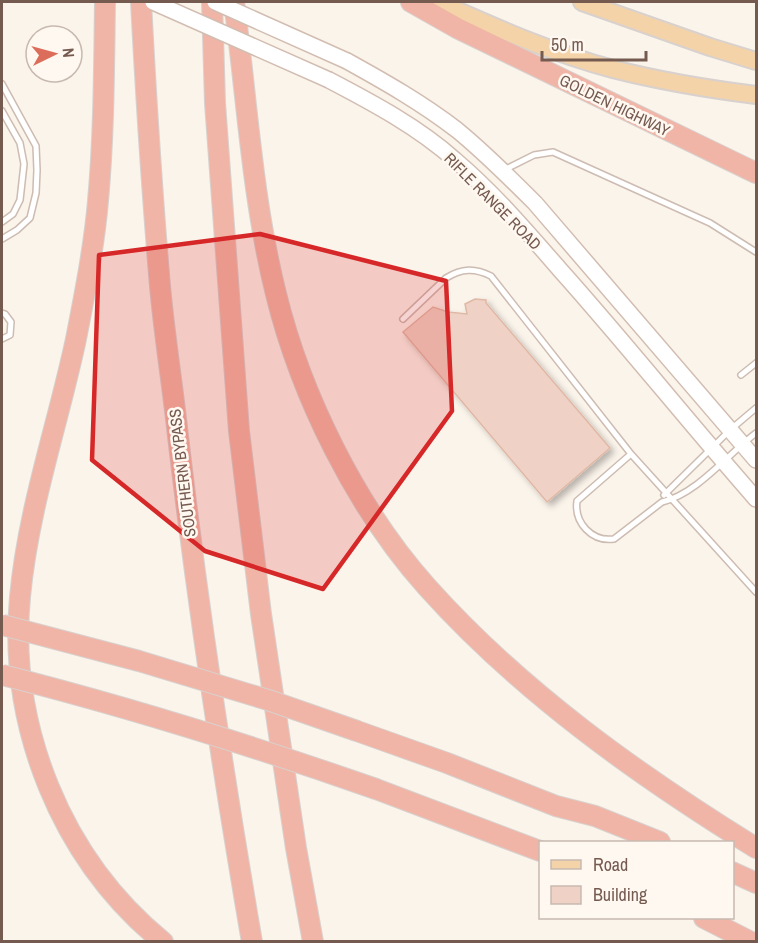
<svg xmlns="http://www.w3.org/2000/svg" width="758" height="943" font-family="'Archivo Narrow',sans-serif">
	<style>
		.building { fill: #efd2c5; stroke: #e0b8a6; stroke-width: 1.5; filter: url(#shadow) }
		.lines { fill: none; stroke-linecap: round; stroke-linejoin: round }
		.service-casing { stroke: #cdbcb1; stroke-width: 8 }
		.secondary-casing { stroke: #d2bdb1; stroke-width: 18 }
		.primary-casing { stroke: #d8d1ce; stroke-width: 20 }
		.motorway-casing { stroke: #d8d1ce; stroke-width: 22 }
		.service { stroke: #fff; stroke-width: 5 }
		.secondary { stroke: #fff; stroke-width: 15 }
		.primary { stroke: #f4d3a9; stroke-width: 16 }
		.motorway { stroke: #f0b5a7; stroke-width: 20 }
		.secondary-bridge-casing { stroke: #d2bdb1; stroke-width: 18; stroke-linecap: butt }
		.motorway-bridge-casing { stroke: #d8d1ce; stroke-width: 22; stroke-linecap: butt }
		.secondary-bridge { stroke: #fff; stroke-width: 15 }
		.motorway-bridge { stroke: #f0b5a7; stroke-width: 20 }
		.marked { fill: #d62828; fill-opacity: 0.2; stroke: #d62828; stroke-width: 4.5; stroke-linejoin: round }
		.labels { text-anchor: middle; stroke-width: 5; stroke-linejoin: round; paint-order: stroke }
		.street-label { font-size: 16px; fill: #755a4f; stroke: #fef8f1 }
	</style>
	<defs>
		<filter id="shadow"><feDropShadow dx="4" dy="4" stdDeviation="3" flood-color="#0004"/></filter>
	</defs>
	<rect width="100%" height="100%" fill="#fbf4eb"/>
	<path class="building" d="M 475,299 L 486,300 L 486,303 L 610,448 L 547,502 L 403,332 L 433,307 L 448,312 L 467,314 L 465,304 Z"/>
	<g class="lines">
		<g class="service-casing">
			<path id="service" d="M 2,84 L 36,146 L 37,170 L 36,193 L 30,218 L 17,230 L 2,239
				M 2,111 L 20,143 L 24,164 L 20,200 L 13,214 L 2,222
				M 504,170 L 534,155 L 553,152 L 710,223 L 756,252
				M 2,313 L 5,314 L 11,322 L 10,335 L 2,339
				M 403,319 L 446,278 C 462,268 475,268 491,276 L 631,454 L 756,592
				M 741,375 L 756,363
				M 631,454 L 577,501 C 574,523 592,542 614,539 L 662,502 C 697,494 728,454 756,433
				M 664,495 L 730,430 L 756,408"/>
		</g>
		<g class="secondary-casing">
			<path id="secondary" d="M 347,61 C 385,82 422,103 457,130 C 484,152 510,178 535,203 L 756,460
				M 329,80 C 373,103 418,127 455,160 C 494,193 528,233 562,272 C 628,346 690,424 756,499"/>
		</g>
		<g class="primary-casing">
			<path id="primary" d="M 438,2 C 494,27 552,53 613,69 C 660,81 708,89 756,95
				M 582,2 L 710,47 L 756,61"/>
		</g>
		<g class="motorway-casing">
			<path id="motorway" d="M 105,2 C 104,68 104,135 98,201 C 94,247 85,293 76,339 C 58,424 28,509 20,597 C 8,726 61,859 163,942
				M 141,2 C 146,97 152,192 160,286 C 164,331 171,375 176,419 C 196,594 222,768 252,942
				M 212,2 L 215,103 L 239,431 L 261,614 L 296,848 L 313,942
				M 234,2 C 247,99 252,198 276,294 C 301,396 357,509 427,587 C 520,691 638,775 756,848
				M 411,2 L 457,28 L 756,173
				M 357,731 L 447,763 L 556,806 L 595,816 L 660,842
				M 376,789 L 540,851
				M 732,872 L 756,883
				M 704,918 L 751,942"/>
		</g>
		<use href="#service" class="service"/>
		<use href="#secondary" class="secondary"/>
		<use href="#primary" class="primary"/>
		<use href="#motorway" class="motorway"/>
		<g class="secondary-bridge-casing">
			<path id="secondary-bridge" d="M 153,2 L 329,80
				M 215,2 L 347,61"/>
		</g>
		<g class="motorway-bridge-casing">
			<path id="motorway-bridge" d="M 2,625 L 139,661 L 268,700 L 357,731
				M 2,675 C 128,707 253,746 376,789"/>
		</g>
		<use href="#secondary-bridge" class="secondary-bridge"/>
		<use href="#motorway-bridge" class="motorway-bridge"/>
	</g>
	<path class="marked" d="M 260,234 L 446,281 L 452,411 L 323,589 L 205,551 L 92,460 L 99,255 Z"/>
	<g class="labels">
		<g class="street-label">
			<text transform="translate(615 105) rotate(26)" y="6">GOLDEN HIGHWAY</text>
			<text transform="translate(493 201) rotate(45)" y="6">RIFLE RANGE ROAD</text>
			<text transform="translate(182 473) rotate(-97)" y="6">SOUTHERN BYPASS</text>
		</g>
	</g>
	<rect width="758" height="943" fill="none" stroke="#755a4f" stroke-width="6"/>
	<rect x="539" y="841" width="195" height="78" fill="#fef8f1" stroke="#c7b9b0" stroke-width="1.5"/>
	<rect x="551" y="860" width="30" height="9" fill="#f4d3a9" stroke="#c7b9b0" stroke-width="1.5"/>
	<text x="593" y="871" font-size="18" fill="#755a4f">Road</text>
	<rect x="551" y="886" width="30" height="18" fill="#efd2c5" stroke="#c7b9b0" stroke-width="1.5"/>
	<text x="593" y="901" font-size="18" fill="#755a4f">Building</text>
	<g transform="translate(54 54) rotate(85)"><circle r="28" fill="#fef8f1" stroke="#c7b9b0" stroke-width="1.5"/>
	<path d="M0-4.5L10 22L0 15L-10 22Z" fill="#db6d5a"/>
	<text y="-9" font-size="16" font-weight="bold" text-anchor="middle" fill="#755a4f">N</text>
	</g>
	<path d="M542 51v9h104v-9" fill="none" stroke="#755a4f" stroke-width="3"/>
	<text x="551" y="51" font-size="18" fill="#755a4f" stroke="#fef8f1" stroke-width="4.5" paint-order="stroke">50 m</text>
</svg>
